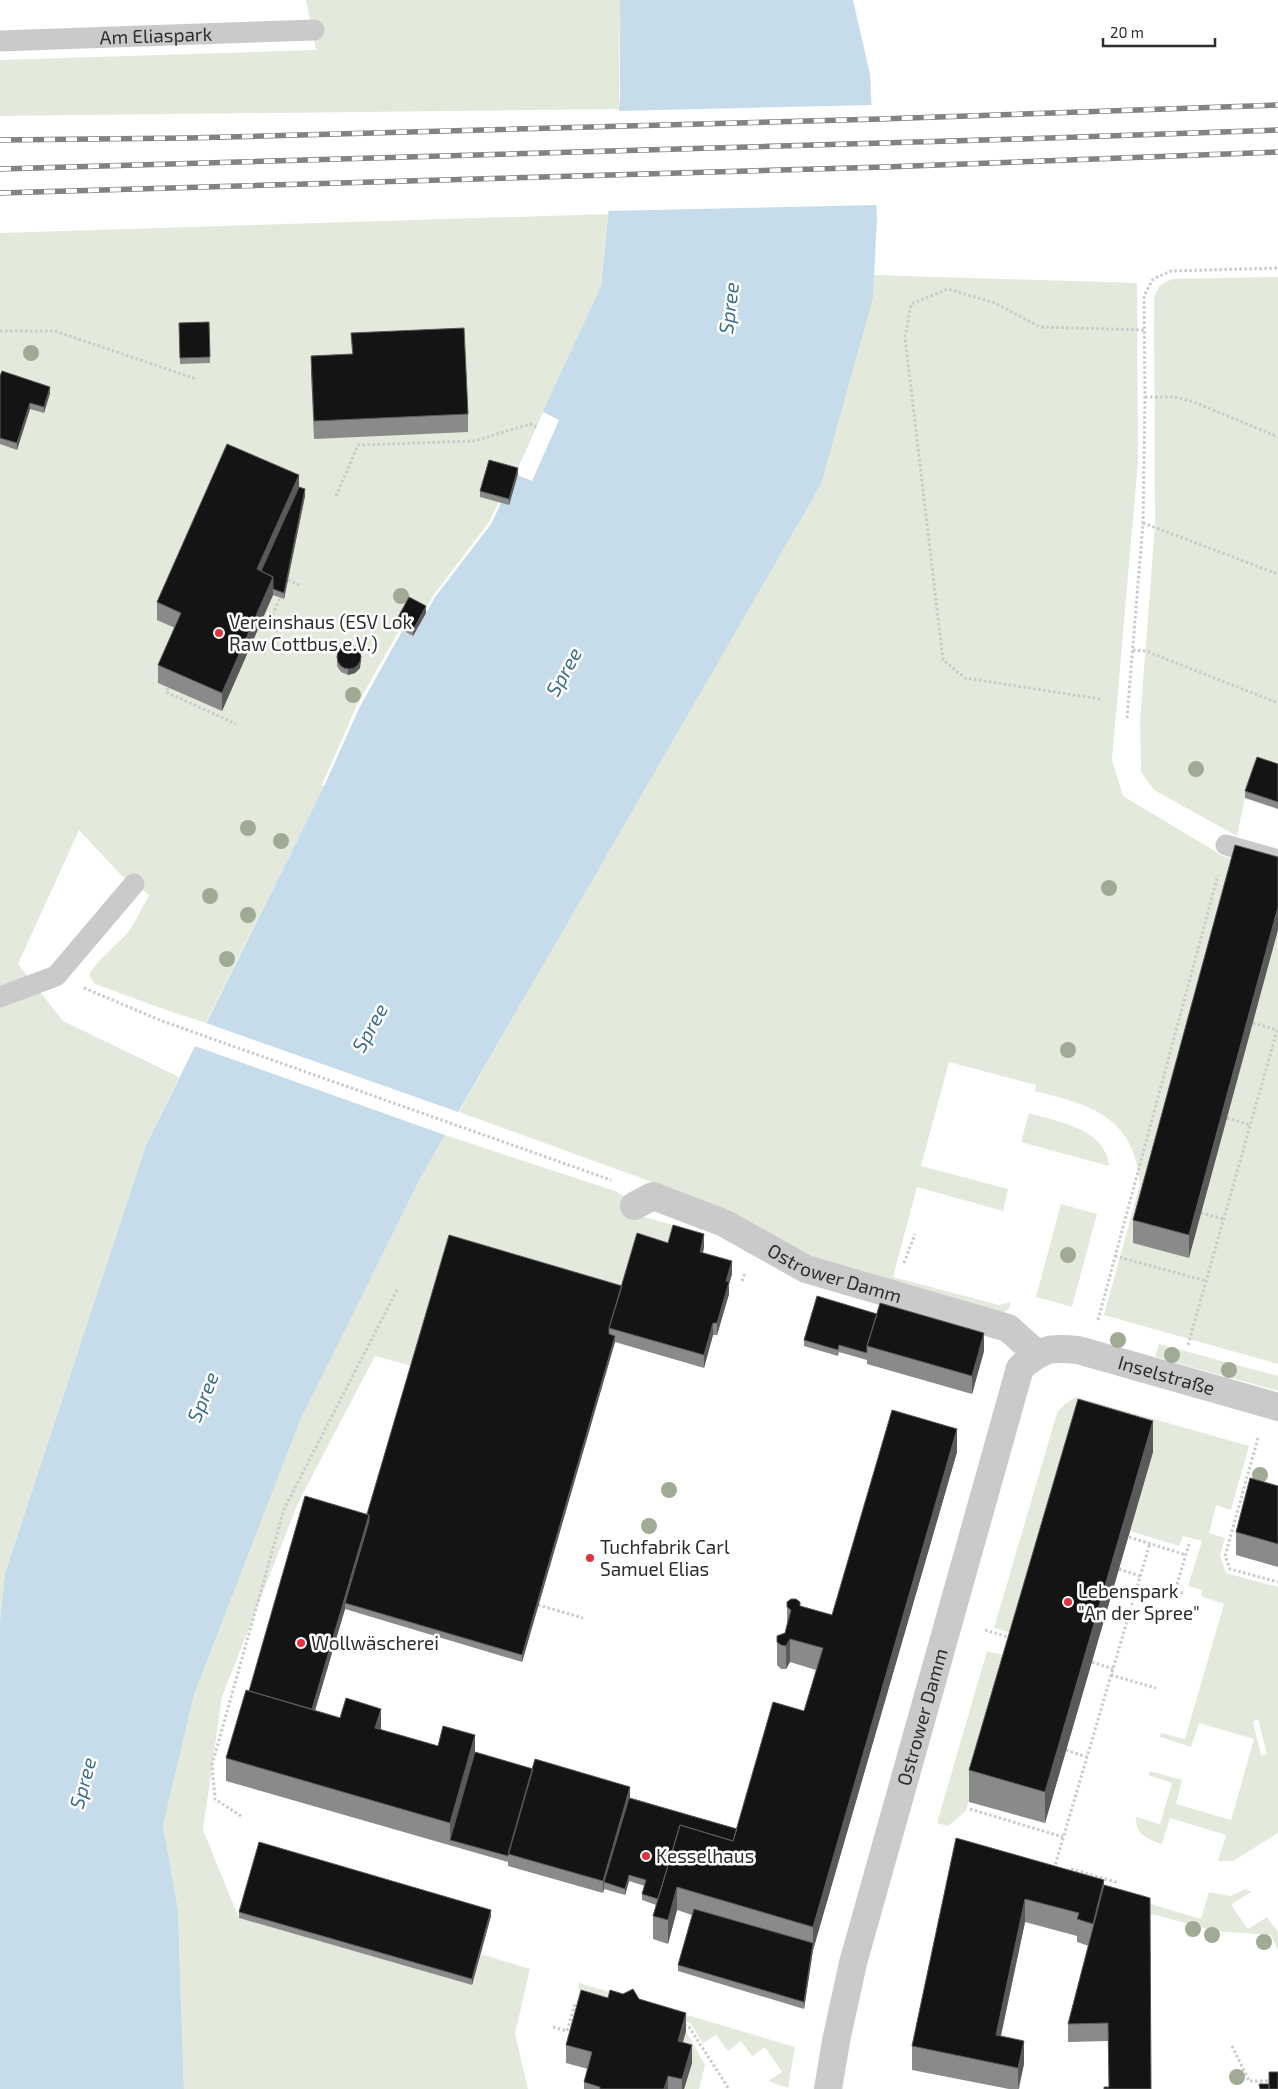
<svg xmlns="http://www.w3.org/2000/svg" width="1278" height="2089" font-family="'Exo 2',sans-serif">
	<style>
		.green { fill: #e3eadb; fill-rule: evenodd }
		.water { fill: #c7dcea }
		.pier { fill: #fff }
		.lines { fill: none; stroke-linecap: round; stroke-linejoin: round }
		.path { stroke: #cacaca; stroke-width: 3; stroke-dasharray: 2.5 2.5; stroke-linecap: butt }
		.lane { stroke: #cacaca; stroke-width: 21 }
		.street { stroke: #cacaca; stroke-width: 28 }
		.rail-casing { stroke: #828282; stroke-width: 5.5 }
		.rail { stroke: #fff; stroke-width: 4; stroke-dasharray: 11; stroke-linecap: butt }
		.tree { fill: #9fab94 }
		.wall { fill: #8a8a8a }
		.shaded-wall { fill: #5a5a5a }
		.building { fill: #141414; stroke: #5a5a5a }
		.poi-dot { fill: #e03340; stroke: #fff; stroke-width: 2 }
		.labels { text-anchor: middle; stroke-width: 5; stroke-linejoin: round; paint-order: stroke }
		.street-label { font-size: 19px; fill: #2d2d2d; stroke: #fff }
		.poi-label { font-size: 19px; fill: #2d2d2d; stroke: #fff; text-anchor: start }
		.water-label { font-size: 20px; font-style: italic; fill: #3e6e8c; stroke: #fff }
	</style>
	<rect width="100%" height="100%" fill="#fff"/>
	<path class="green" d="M 306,0 L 620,0 L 619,109 L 0,116 L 0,60 L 316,50 Z
		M 608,214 L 601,286 L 515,474 L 491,524 L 413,636 L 402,631 L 360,706 L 324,786 L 206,1023 L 166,1010 L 95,984 L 89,975 C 97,959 116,947 128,932 C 136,922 142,907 149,895 L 121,875 L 79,830 L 18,964 L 63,1021 L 179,1077 L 146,1145 L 5,1573 L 0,1621 L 0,233 Z
		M 874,275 L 1137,283 L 1138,461 L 1112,760 L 1123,796 L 1223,856 L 1278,872 L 1278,1364 L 1104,1315 L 1140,1184 C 1134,1116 1091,1105 1035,1091 L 1036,1085 L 949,1062 L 921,1166 L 1008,1189 L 1003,1211 L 917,1187 L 893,1277 L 999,1305 L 1011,1302 L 1008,1310 L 999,1314 L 810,1257 L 729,1210 L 459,1112 L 679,727 L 873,298 Z
		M 1278,277 L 1278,771 L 1256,764 L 1245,798 L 1237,836 L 1154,790 L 1141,772 L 1140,720 L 1155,527 L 1154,297 L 1160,285 L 1172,279 Z
		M 1029,1113 C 1057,1122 1106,1128 1109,1166 L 1021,1142 Z
		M 445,1135 L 615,1191 L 625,1197 L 644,1217 L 676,1226 L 668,1255 L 624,1292 L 412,1366 L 375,1356 L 298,1503 L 222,1697 L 203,1830 L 239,1918 L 472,1985 L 481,1954 L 530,1969 L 515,2034 L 528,2089 L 184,2089 L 178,1909 L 163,1826 L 194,1695 L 300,1421 L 422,1175 Z
		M 1061,1204 L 1097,1214 L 1072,1307 L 1036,1297 Z
		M 1159,1344 L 1278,1376 L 1278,1391 L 1155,1357 Z
		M 1076,1397 L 1249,1446 L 1231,1510 L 1216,1505 L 1209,1533 L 1225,1538 L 1220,1555 L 1226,1573 L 1278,1587 L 1278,1833 L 1233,1861 L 1218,1861 L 1226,1835 L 1170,1818 L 1162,1844 C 1147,1839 1135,1834 1136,1817 L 1160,1824 L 1172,1783 L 1148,1775 L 1150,1771 L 1182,1780 L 1176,1804 L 1231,1820 L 1254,1739 L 1199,1723 L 1191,1747 L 1160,1737 L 1161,1733 L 1185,1739 L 1224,1604 L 1201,1596 L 1202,1590 L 1188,1586 L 1202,1541 L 1183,1536 L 1179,1546 L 1130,1531 L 1153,1452 L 1018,1635 L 994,1628 L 1057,1413 L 1065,1404 ZM 1258,1719 L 1267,1754 L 1261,1755 L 1253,1722 Z
		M 987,1651 L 1011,1657 L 966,1811 L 948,1826 L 937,1823 Z
		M 1246,1889 L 1251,1892 L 1231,1905 L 1248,1929 L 1267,1917 L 1278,1932 L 1278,1950 L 1271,1935 L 1215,1931 L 1152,1914 L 1150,1916 L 1134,1899 L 1201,1919 L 1209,1892 L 1230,1896 Z
		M 579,1983 L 795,2047 L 788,2088 L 768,2081 L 782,2072 L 765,2047 L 752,2056 L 741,2041 L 728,2051 L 716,2035 L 703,2043 L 690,2023 L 578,1989 Z
		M 686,2031 L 705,2065 L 699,2089 L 684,2089 L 691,2063 L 678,2059 Z"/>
	<path class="water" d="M 620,0 L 853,0 L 870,74 L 877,218 L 873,298 L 821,484 L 422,1175 L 300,1421 L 194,1695 L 163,1826 L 178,1909 L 184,2089 L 0,2089 L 0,1621 L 5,1573 L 146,1145 L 324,786 L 360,706 L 402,631 L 413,636 L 435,597 L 491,524 L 601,286 L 620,98 Z"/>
	<path class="pier" d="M 874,105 L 879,205 L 606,211 L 616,111 Z
		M 543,412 L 559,420 L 532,481 L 515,474 Z
		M 499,502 L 501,503 L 491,524 L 435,597 L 426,613 L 424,612 L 433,596 L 489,522 Z
		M 400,629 L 402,631 L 360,706 L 324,786 L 322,785 L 357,705 Z
		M 204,1022 L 206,1023 L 461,1113 L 448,1136 L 445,1135 L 192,1045 Z"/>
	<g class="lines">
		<path class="path" d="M 0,331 L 55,331 L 196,379
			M 1145,397 L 1174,397 L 1194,402 L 1278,437
			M 336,496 L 358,445 L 474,441 L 530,424 L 536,427
			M 1143,523 L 1278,574
			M 288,580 L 299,585
			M 278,631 L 267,627 L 280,598
			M 259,650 L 268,654
			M 1133,650 L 1146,651 L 1278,703
			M 168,688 L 166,692 L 236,724
			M 1100,699 L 965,678 L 943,660 L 905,337 L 911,304 L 948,289 L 995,303 L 1040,327 L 1145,330
			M 1127,718 L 1143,523 L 1145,397 L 1144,296 L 1153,279 L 1171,271 L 1278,268
			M 84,988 L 162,1021 L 611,1180
			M 1253,1023 L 1277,1030
			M 1227,1118 L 1250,1125
			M 1201,1213 L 1224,1219
			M 1115,1256 L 1206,1281
			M 904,1263 L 915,1234
			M 742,1281 L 745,1273
			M 1098,1320 L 1218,875
			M 1188,1345 L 1278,1027
			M 1258,1438 L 1225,1556 L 1230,1569 L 1278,1582
			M 1129,1537 L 1186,1555
			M 1119,1569 L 1140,1576
			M 1183,1593 L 1175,1591 L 1190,1541
			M 538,1605 L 583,1618
			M 985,1630 L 1011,1638
			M 1092,1662 L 1113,1669
			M 1111,1675 L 1156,1688
			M 1066,1750 L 1087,1757
			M 970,1809 L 1063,1837
			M 241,1816 L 215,1799 L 212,1765 L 284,1509 L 397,1290
			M 1054,1869 L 1150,1543
			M 1071,1869 L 1119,1883
			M 684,2025 L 689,2027 L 729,2089
			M 553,2027 L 567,2031 L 575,2004 L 581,2002
			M 1232,2046 L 1249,2081 L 1278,2081"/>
		<g class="lane">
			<path id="s1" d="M 0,41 L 314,30"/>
			<path d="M 1226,845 L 1278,860"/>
			<path d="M 0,997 L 56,976 L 134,884"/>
		</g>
		<g class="street">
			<path id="s2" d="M 634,1206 L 653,1196 L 724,1223 L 806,1269 L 1008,1328 L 1037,1354"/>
			<path id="s3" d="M 828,2089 L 836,2041 L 853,1963 L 1020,1368 C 1043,1349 1048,1347 1078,1350 L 1278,1407"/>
		</g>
		<g class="rail-casing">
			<path id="rail" d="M 0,140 L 188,138 L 880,119 L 1278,105
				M 0,169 L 1021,139 L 1278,130
				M 0,193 L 885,167 L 1278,152"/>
		</g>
		<use href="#rail" class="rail"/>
	</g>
	<g class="tree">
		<circle cx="31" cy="353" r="8"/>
		<circle cx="401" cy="596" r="8"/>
		<circle cx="353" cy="695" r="8"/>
		<circle cx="1196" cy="769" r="8"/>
		<circle cx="248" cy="828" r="8"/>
		<circle cx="281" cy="841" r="8"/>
		<circle cx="1109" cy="888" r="8"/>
		<circle cx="210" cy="896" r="8"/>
		<circle cx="248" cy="915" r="8"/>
		<circle cx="227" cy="959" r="8"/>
		<circle cx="1068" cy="1050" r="8"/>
		<circle cx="1068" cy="1255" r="8"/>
		<circle cx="1118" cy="1340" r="8"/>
		<circle cx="1172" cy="1355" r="8"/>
		<circle cx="1229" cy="1370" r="8"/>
		<circle cx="1260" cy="1475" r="8"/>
		<circle cx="669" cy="1490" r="8"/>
		<circle cx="649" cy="1526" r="8"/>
		<circle cx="1193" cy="1929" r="8"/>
		<circle cx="1212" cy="1935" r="8"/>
		<circle cx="1264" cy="1942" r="8"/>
		<circle cx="1237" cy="2077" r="8"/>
	</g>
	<path class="wall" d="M 209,322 L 210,363 L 180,364 L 179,323 Z
		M 351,333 L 468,414 L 468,432 L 314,439 L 311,374 L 311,356 L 352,354 Z
		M 0,376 L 50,393 L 44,413 L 30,409 L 17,450 L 0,444 Z
		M 518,474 L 509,505 L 480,497 L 480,491 Z
		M 299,487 L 305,496 L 284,599 L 273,595 L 222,711 L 158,683 L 158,665 L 175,628 L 157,620 L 157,602 Z
		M 426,613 L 413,636 L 396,627 L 396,621 Z
		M 337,659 L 361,660 L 360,668 L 355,673 L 348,675 L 341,672 L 337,666 Z
		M 1278,764 L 1278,809 L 1245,798 L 1245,791 Z
		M 1235,845 L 1189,1258 L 1133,1243 L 1133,1220 Z
		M 668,1243 L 704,1247 L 703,1253 L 732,1274 L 729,1284 L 729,1294 L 717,1335 L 713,1335 L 704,1368 L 615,1342 L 522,1662 L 345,1609 L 315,1710 L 438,1746 L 475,1752 L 737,1829 L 804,1711 L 816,1670 L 790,1662 L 786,1669 L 781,1669 L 777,1665 L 777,1636 L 785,1633 L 787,1623 L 787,1602 L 832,1615 L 957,1452 L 813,1950 L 804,2009 L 678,1971 L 678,1965 L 692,1915 L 677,1910 L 668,1944 L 653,1939 L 653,1916 L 656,1905 L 642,1900 L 642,1894 L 645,1886 L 629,1881 L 625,1895 L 604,1889 L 603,1893 L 508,1866 L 508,1862 L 226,1781 L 226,1758 L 249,1691 L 367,1514 L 622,1286 Z
		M 804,1340 L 984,1351 L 972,1394 L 867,1364 L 867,1360 L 839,1352 L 838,1356 L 804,1346 Z
		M 1153,1452 L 1045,1823 L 969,1802 L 969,1770 Z
		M 1278,1486 L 1278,1567 L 1236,1555 L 1236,1532 Z
		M 956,1838 L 1104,1885 L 1150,1898 L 1109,2087 L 1108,2041 L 1068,2042 L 1068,2024 L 1089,1946 L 1077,1942 L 1077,1936 L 1025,1922 L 1001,2036 L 1024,2064 L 1019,2089 L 1009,2089 L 912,2070 L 912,2046 Z
		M 239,1912 L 491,1916 L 472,1985 L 239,1918 Z
		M 608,1998 L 639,1999 L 686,2031 L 683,2042 L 692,2063 L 684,2089 L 584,2089 L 584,2082 L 588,2069 L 566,2063 L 566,2045 Z"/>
	<path class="shaded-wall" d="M 50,387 L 50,393 L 44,413 L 44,407 Z
		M 30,403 L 30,409 L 17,450 L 17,443 Z
		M 518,468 L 518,474 L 509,505 L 509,499 Z
		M 299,475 L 299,493 L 259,582 L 257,569 Z
		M 305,489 L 305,496 L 284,599 L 284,593 Z
		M 273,577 L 273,595 L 222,711 L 222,693 Z
		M 426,606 L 426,613 L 413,636 L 413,630 Z
		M 361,654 L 360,668 L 355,673 L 348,675 L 348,669 Z
		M 1278,907 L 1278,930 L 1189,1258 L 1189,1235 Z
		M 704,1234 L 704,1247 L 700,1264 L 700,1252 Z
		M 732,1261 L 732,1274 L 729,1284 L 729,1294 L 717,1335 L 717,1323 L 726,1281 Z
		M 713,1323 L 713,1335 L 704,1368 L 704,1355 Z
		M 984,1333 L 984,1351 L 972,1394 L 972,1376 Z
		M 615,1336 L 615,1342 L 522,1662 L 522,1655 Z
		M 1153,1421 L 1153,1452 L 1045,1823 L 1045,1792 Z
		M 957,1429 L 957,1452 L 813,1950 L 804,2009 L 804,2002 L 813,1943 L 813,1927 Z
		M 369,1515 L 369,1527 L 345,1603 L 345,1609 L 309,1731 L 309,1719 Z
		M 790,1639 L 790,1662 L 786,1669 L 786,1646 Z
		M 381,1709 L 381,1732 L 375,1728 Z
		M 475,1735 L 475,1758 L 450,1840 L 450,1823 Z
		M 630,1787 L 630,1799 L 604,1882 L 604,1889 L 603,1893 L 603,1881 Z
		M 629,1875 L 629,1881 L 625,1895 L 625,1889 Z
		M 1104,1880 L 1104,1903 L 1093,1947 L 1093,1924 Z
		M 677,1887 L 677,1910 L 668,1944 L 668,1920 Z
		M 1025,1899 L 1025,1922 L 996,2058 L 996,2035 Z
		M 491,1910 L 491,1916 L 472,1985 L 472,1979 Z
		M 686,2013 L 686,2031 L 678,2059 L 678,2041 Z
		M 1024,2041 L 1024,2064 L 1018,2089 L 1018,2068 Z
		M 692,2045 L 692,2063 L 684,2089 L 682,2089 L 682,2079 Z
		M 668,2076 L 668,2089 L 664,2089 Z"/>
	<path class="building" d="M 209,322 L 210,357 L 180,358 L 179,323 Z
		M 464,328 L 468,414 L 314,421 L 311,356 L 353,354 L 351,333 Z
		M 2,371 L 50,387 L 44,407 L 30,403 L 17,443 L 0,438 L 0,376 Z
		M 227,444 L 299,475 L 257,569 L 273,577 L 222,693 L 158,665 L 181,613 L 157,602 Z
		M 489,460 L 518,468 L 509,499 L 480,491 Z
		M 299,487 L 305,489 L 284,593 L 273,589 L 273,577 L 261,571 Z
		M 409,597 L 426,606 L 413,630 L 396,621 Z
		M337 657a12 12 0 1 1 24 0a12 12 0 1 1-24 0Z
		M 1257,757 L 1278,764 L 1278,802 L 1245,791 Z
		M 1235,845 L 1278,857 L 1278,907 L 1189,1235 L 1133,1220 Z
		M 673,1225 L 704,1234 L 700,1252 L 732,1261 L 726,1281 L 729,1282 L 717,1323 L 713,1323 L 704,1355 L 609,1328 L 637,1233 L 668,1243 Z
		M 449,1235 L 622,1286 L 609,1328 L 609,1334 L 615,1336 L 522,1655 L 345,1603 L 369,1521 L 369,1515 L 367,1514 Z
		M 817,1296 L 877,1314 L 867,1346 L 867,1353 L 839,1345 L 838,1350 L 804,1340 Z
		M 880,1303 L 984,1333 L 972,1376 L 867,1346 Z
		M 1078,1399 L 1153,1421 L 1045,1792 L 969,1770 Z
		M 892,1410 L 957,1429 L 813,1927 L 677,1887 L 668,1920 L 653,1916 L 680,1825 L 733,1841 L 773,1702 L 804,1711 L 823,1648 L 790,1639 L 786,1646 L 781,1645 L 777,1642 L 777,1636 L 785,1633 L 791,1610 L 787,1607 L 787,1602 L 791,1599 L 796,1599 L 800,1602 L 800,1606 L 832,1615 Z
		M 1250,1478 L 1278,1486 L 1278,1544 L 1236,1532 Z
		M 305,1496 L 369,1515 L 312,1709 L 249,1691 Z
		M 246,1690 L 340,1718 L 346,1698 L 381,1709 L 375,1728 L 438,1746 L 443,1726 L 475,1735 L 450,1823 L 226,1758 Z
		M 475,1752 L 533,1769 L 508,1856 L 450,1840 Z
		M 535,1759 L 630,1787 L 603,1881 L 508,1854 Z
		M 629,1798 L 737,1829 L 733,1841 L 680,1825 L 658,1899 L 642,1894 L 646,1880 L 629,1875 L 625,1889 L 604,1882 Z
		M 956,1838 L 1104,1880 L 1093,1924 L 1077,1919 L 1079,1913 L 1025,1899 L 996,2035 L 1024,2041 L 1018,2068 L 912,2046 Z
		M 259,1842 L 491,1910 L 472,1979 L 239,1912 Z
		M 1104,1885 L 1150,1898 L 1151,2089 L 1104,2089 L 1104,2087 L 1109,2087 L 1108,2023 L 1068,2024 Z
		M 694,1909 L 813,1943 L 804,2002 L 678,1965 Z
		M 633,1989 L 639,1999 L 686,2013 L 678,2041 L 692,2045 L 682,2079 L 668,2076 L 664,2089 L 600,2089 L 600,2087 L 584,2082 L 592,2052 L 566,2045 L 581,1990 L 608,1998 L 610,1990 L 623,1994 Z
		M 1269,2072 L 1278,2072 L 1278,2089 L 1269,2089 Z
		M 1259,2084 L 1269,2084 L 1269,2089 L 1260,2089 Z"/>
	<g class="poi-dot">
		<circle cx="219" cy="633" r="5"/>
		<circle cx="590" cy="1558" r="5"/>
		<circle cx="1068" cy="1602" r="5"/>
		<circle cx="301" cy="1643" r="5"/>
		<circle cx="646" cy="1856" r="5"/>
	</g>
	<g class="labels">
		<g class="street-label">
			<text dy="7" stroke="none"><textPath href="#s1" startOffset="156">Am Eliaspark</textPath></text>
			<text dy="7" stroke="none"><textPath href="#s2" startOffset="220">Ostrower Damm</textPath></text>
			<text dy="7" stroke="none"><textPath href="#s3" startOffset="902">Inselstraße</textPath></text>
			<text dy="7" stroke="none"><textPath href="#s3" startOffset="384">Ostrower Damm</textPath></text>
		</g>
		<g class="poi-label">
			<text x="229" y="629">Vereinshaus (ESV Lok<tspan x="229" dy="22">Raw Cottbus e.V.)</tspan></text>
			<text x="600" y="1554">Tuchfabrik Carl<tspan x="600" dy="22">Samuel Elias</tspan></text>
			<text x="1078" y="1598">Lebenspark<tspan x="1078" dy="22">"An der Spree"</tspan></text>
			<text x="311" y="1650">Wollwäscherei</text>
			<text x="656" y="1863">Kesselhaus</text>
		</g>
		<g class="water-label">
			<text transform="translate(729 308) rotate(-83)" y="7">Spree</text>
			<text transform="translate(564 672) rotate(-61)" y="7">Spree</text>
			<text transform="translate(370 1028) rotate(-61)" y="7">Spree</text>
			<text transform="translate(203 1397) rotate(-68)" y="7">Spree</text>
			<text transform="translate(83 1783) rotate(-75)" y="7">Spree</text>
		</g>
	</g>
	<path d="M1103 38v8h112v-8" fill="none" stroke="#2d2d2d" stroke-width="2.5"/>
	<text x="1110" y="38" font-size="15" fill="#2d2d2d" stroke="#ffffff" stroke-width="4" paint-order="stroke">20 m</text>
</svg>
